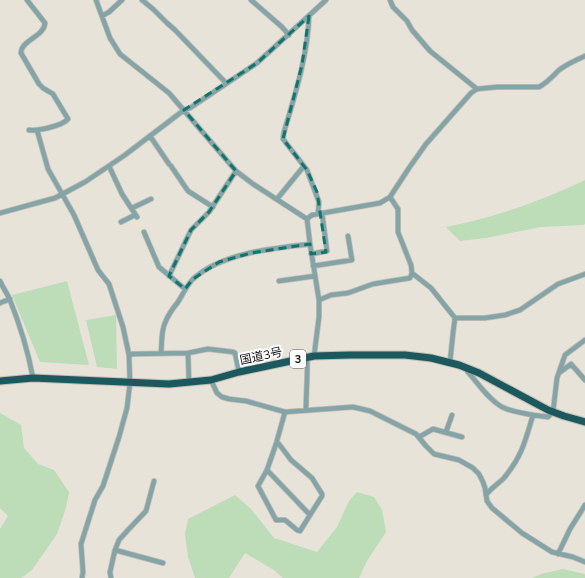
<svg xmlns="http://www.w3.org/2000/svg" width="585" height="578" font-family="'Nunito Sans','Noto Sans JP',sans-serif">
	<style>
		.green { fill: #bcddb7 }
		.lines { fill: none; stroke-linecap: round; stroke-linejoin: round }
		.minor-casing { stroke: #c1beb5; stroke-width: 6 }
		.highway-casing { stroke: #c1beb5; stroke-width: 9 }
		.minor { stroke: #85a4a7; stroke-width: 4.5 }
		.highway { stroke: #1b595e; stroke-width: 7 }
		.marked { fill: none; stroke: #0f766e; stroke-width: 3; stroke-dasharray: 8 5; stroke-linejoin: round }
		.labels { text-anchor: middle; stroke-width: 4; stroke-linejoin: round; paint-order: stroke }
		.shield { fill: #fff; stroke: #5b5a58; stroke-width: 1 }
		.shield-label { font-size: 11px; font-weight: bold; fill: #151310 }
		.street-label { font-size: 12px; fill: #151310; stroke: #fff }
	</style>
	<rect width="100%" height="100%" fill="#e7e3d9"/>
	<path class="green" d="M 585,180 L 585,224 L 583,225 L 541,227 L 486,238 L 460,241 L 446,227 C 494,218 541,201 585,180 Z
		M 67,281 L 89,365 L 40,362 L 12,295 Z
		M 116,315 L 117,369 L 97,367 L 86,320 Z
		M 0,413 L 21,425 L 24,448 L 38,464 L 54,470 L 69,492 L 66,508 L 57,534 L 32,570 L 21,578 L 0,578 L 0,529 L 8,516 L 0,508 Z
		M 357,492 L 374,497 L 382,510 L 386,532 L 367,561 L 359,578 L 283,578 L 274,570 L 245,553 L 229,578 L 195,578 L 188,557 L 185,534 L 188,519 L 235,495 L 251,509 L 274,538 L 317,552 L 337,527 L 349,501 Z
		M 563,569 L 585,574 L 585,578 L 532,578 L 541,574 Z"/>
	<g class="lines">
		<g class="minor-casing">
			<path id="minor" d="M 27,0 L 45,23 C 44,37 21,40 21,53 L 39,84 L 43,88 L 53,94 L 68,119 C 62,126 38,131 29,130
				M 96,0 L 110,38 L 120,54 L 169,93 L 236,171 L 253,184 L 307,219 L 310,244 L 319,300 L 319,317 L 314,356
				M 142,0 L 153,9 L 167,23 L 175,30 L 226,83
				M 251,0 L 282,27 L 289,35
				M 390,0 L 393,7 L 407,21 L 412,30 L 430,51 L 477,89
				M 102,16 L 109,12 L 122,0
				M 309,16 C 308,54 295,95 284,132 L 283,139 L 307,170 L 319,202 L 318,213
				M 37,130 L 48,169 L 74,215 L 98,270 L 109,284 L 123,327 L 129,355 L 130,383 L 127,408 L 119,437 L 103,486 L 95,500 L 81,544 L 83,572 L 82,578
				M 150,136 L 169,164
				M 109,166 L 122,194 L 137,217
				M 171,166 L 188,191 L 213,207
				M 277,199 L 304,166
				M 132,208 L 151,199
				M 0,213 L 55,198 L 85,182 L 125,155 L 184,110 L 190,108 L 257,63 L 326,0
				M 307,219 L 312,215 L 380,203 L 390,197 L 409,168 L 426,144 L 471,93 L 477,89 L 497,87 L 539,87 C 547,83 553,76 559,70 C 567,64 576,60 585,56
				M 121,222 L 135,215
				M 144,232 L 159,267 L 185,289
				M 311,254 L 327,251 L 322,213
				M 313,266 L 352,260 L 348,236
				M 412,273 L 431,288 L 455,318 L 485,318 L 505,315 L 520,310 L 558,284 L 585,274
				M 169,276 L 191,230 L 209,212 L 236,171
				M 0,281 C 3,288 7,293 10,300 C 20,325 28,351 33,378
				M 279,281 L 315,276
				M 319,300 L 331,295 L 348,293 L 373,284 L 410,278 L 412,273 L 411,265 L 398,232 L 398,209 L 390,197
				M 0,303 L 10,299
				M 161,353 C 162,344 161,331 165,323 C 168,315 173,308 178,302 C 183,294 187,285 193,279 C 221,253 274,248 310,244
				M 188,353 L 189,383
				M 129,355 L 133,354 L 188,353 L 208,349 L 233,352 L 235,353 L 239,372
				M 450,362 L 453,333 L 455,318
				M 468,369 L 467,371 C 478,383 488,399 502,407 C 512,412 523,413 533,415
				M 559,373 L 571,364 L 585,380
				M 211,380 L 217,393 L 222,397 L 229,399 L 246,401 L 285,412 L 353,407 L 370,411 L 416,434 L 426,446 L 434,454 L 459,460 L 473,468 L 479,474 L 483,482 L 485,488 L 487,501 L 492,508 L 522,533 L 552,552 L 573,557 L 585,562
				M 306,410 C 306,392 308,375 307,357
				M 446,432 L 452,415
				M 419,437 L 433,429 L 462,437
				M 276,444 L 279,444 L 291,460 L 312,478 L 322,494 L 322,496 L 300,531 L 297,530 L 285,520 L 276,520 L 258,486 L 267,470 Z
				M 276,444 L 285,412
				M 267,470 L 310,515
				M 486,495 C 491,488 498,484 504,478 C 522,456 525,442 533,415 L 548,417 L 553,412 L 557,378 L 565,355 L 585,340
				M 115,550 L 119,540 L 128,530 L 146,511 L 154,481
				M 558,554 L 570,529 L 585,505
				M 111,578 L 110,572 L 115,550 L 163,563"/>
		</g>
		<g class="highway-casing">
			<path id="highway" d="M 0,381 L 33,378 L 169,384 L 211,380 L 239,372 L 314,356 L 350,355 L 405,355 L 431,358 L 459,365 L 479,373 L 548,410 L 564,416 L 585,422"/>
		</g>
		<use href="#minor" class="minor"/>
		<use href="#highway" class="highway"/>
	</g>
	<path class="marked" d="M 309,16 L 302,65 L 283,139 L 307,170 L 317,192 L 326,252 L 311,254 L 310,244 L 251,253 L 219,262 L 193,279 L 185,289 L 169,276 L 191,230 L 209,212 L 236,171 L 184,110 L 257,63 Z"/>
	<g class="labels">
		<rect class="shield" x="290" y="350" width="16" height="18" rx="3"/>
		<g class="shield-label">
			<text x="298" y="363">3</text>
		</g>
		<g class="street-label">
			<text transform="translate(261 356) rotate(-12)" y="4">国道3号</text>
		</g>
	</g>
</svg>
